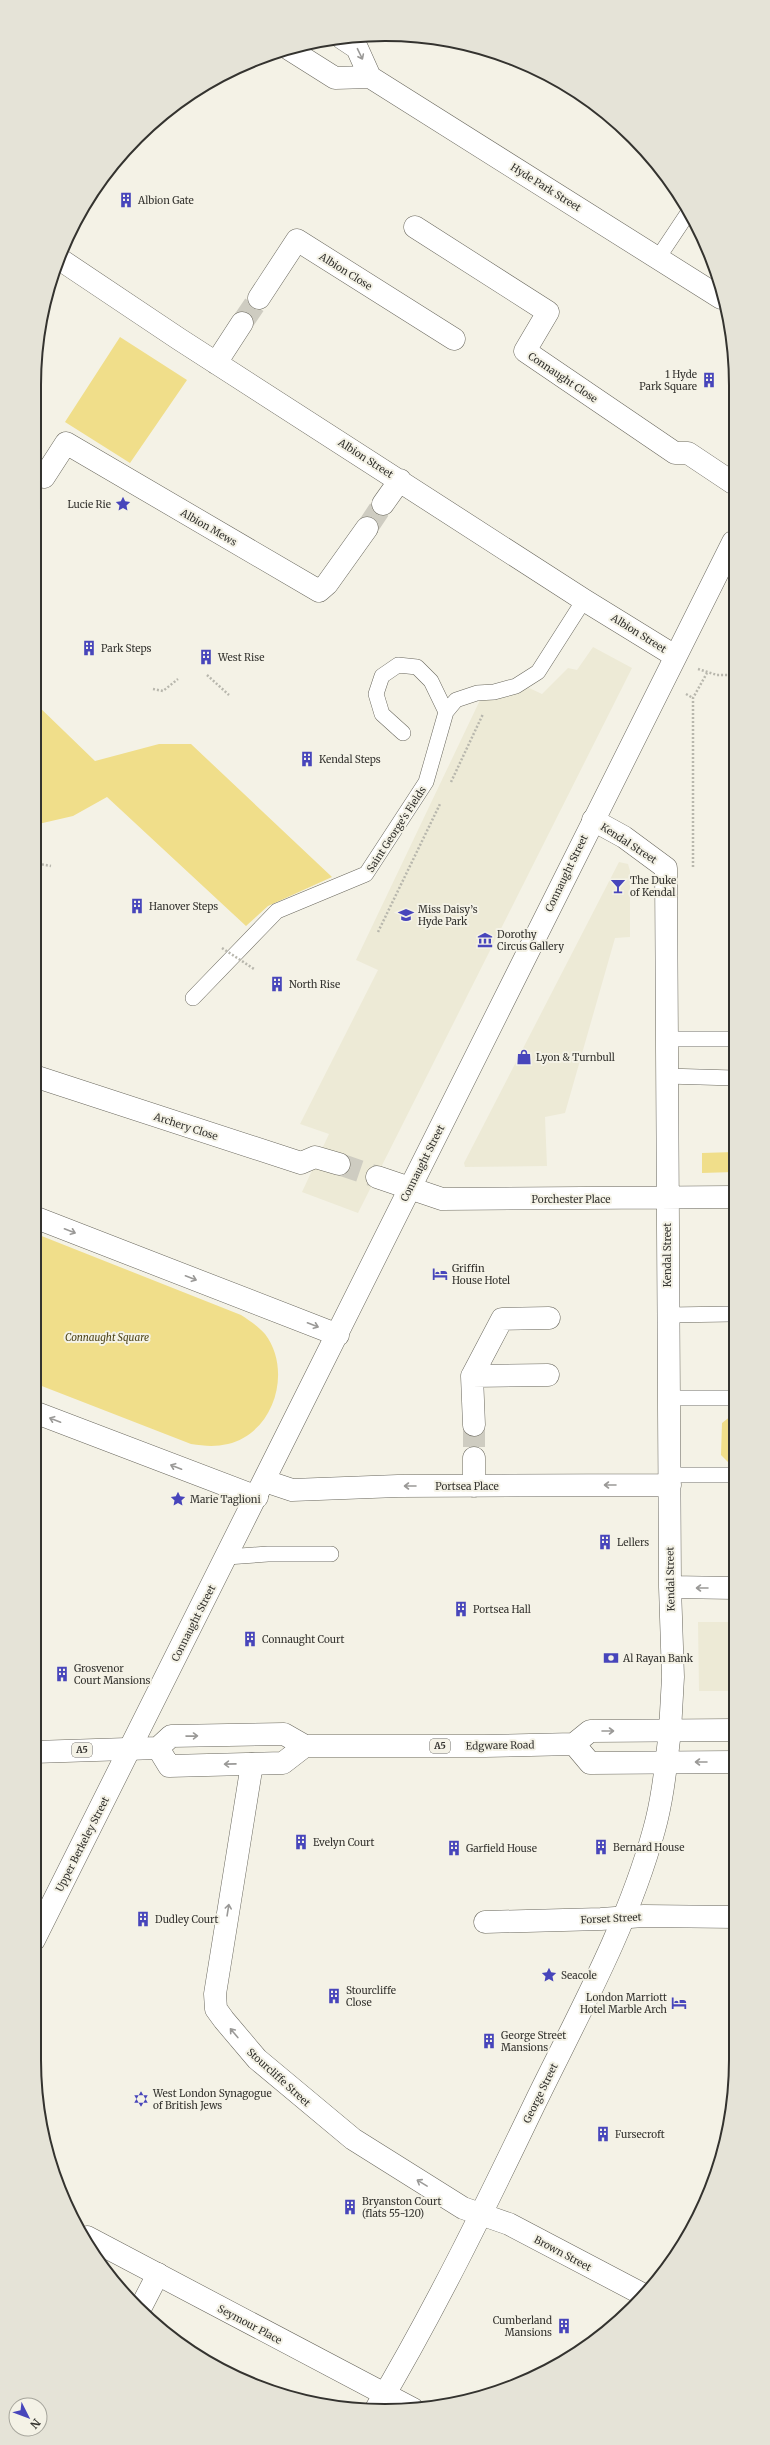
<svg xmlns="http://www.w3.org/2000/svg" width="770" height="2445" font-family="Merriweather,serif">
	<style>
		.built { fill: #edead6 }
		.green { fill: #f0de8a }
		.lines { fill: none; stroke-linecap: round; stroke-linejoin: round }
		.minor-tunnel { stroke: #ceccc1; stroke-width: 22; stroke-dasharray: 22 11; stroke-linecap: butt }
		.service-casing { stroke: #69675d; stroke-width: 16 }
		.minor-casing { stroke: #69675d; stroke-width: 23 }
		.tertiary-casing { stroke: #69675d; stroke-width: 23 }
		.trunk-casing { stroke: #69675d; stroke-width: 23 }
		.path { stroke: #b8b7ad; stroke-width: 2.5; stroke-dasharray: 2 2; stroke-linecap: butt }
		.service { stroke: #fff; stroke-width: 15 }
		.minor { stroke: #fff; stroke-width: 22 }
		.tertiary { stroke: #fff; stroke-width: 22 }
		.trunk { stroke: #fff; stroke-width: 22 }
		.path-bridge { stroke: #b8b7ad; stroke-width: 2.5; stroke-dasharray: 2 2; stroke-linecap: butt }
		.oneway { stroke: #9a9997 }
		.labels { text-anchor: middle; stroke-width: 4; stroke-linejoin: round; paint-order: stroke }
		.shield { fill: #f4f2e6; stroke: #6e6c66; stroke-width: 1 }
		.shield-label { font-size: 9px; font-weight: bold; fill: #34332f }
		.street-label { font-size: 10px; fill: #34332f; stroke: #f4f2e6 }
		.poi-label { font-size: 10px; fill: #34332f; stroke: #f4f2e6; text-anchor: start }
		.park-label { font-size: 10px; font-style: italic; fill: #4e451a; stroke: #f4f2e6 }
		.rim { fill: none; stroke: #34332f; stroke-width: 2 }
	</style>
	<rect width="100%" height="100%" fill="#f4f2e6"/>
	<path class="built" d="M 593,647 L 632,668 L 358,1213 L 302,1192 L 329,1134 L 300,1124 L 378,970 L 356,960 L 481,698 L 508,697 L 527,687 L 542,694 L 568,668 L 577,670 Z
		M 619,862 L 628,864 L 630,871 L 630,937 L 615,938 L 565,1113 L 545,1117 L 547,1166 L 465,1167 L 464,1163 Z
		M 698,1622 L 735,1622 L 735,1691 L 699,1691 Z"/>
	<path class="green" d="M 120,337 L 187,380 L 130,463 L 65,422 Z
		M 34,702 L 95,761 L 159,744 L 191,744 L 332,877 L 268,906 L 246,926 L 107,797 L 73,816 L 34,825 Z
		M 734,1152 L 734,1172 L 702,1173 L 702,1153 Z
		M 34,1233 L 241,1315 C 250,1321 258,1326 265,1334 C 293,1371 274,1433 228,1444 C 215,1447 204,1446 191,1444 L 34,1383 Z
		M 735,1415 L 735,1464 L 730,1464 L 721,1455 L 722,1423 L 731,1416 Z"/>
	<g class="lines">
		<path class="minor-tunnel" d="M 242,323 L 259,298
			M 367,528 L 383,504
			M 339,1164 L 377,1177
			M 474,1425 L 474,1458"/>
		<g class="service-casing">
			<path id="service" d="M 658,258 L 688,213
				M 403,733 L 382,714 L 376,694 L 382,676 L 398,665 L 417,667 L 431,681 L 446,712
				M 193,998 L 277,911 L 366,874 L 426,782 L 446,712 L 456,700 L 477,693 L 494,692 L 516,686 L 538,672 L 584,600
				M 666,1039 L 734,1039
				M 666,1076 L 734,1078
				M 668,1315 L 732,1314
				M 669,1398 L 735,1398
				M 669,1475 L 735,1475
				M 227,1557 L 268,1554 L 331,1554"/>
		</g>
		<g class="minor-casing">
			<path id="minor" d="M 415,227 L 548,312 L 525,351 L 675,453 L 688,453 L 733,483
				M 58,258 L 179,339 L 584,600 L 675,656
				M 259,298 L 297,240 L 454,339
				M 216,363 L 242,323
				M 44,477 L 66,443 L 319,591 L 327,584 L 367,528
				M 383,504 L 400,480
				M 593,820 L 624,837 L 666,868 L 670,1587 L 673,1677 L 670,1731
				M 34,1076 L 301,1163 L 315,1157 L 339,1164
				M 377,1177 L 442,1199 L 734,1197
				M 472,1376 L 548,1375
				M 34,1412 L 257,1497
				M 474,1425 L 472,1376 L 502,1319 L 549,1318
				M 265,1481 L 292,1490 L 398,1486 L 670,1485
				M 474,1486 L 474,1458
				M 670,1587 L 735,1588
				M 252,1764 L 215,1994 L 216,2009 L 224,2020 L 257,2059 L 353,2139 L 463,2208 L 509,2224 L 644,2295
				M 485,1922 L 601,1919 L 644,1916 L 736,1917
				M 140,2309 L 158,2274"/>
		</g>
		<g class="tertiary-casing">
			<path id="tertiary" d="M 342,38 L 357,48 L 370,77 L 721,298
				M 289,49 L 335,78 L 370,77
				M 34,1217 L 338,1335
				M 34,1940 L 733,542
				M 87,2237 L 413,2409
				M 376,2409 C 435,2310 486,2205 536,2101 C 579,2013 628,1925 654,1830 C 663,1798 666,1764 670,1731"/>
		</g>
		<g class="trunk-casing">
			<path id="trunk" d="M 574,1744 L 590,1763 L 735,1762
				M 158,1748 L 169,1766 L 283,1763 L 305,1746
				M 34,1752 L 158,1748 L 171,1736 L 284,1734 L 305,1746 L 485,1746 L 574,1744 L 590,1731 L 735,1730"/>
		</g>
		<path class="path" d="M 698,669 L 717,675 L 734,675
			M 207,675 L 229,695
			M 153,689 L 163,691 L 178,679
			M 686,694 L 693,698
			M 451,782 L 483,714
			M 34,863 L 51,866
			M 693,867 L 693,698 L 707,673
			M 378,932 L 440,804"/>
		<use href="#service" class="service"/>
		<use href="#minor" class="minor"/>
		<use href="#tertiary" class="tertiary"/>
		<use href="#trunk" class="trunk"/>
		<path class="path-bridge" d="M 222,948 L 254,969"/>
	</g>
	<defs><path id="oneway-shaft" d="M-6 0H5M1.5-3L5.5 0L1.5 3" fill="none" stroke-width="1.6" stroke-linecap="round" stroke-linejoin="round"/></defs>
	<g class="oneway">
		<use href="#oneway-shaft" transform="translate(360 54) rotate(64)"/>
		<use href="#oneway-shaft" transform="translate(70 1231) rotate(21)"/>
		<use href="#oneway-shaft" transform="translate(191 1278) rotate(21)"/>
		<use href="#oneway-shaft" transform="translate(313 1325) rotate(21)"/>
		<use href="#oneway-shaft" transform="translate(55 1420) rotate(-159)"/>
		<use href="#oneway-shaft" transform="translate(176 1467) rotate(-159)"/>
		<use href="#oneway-shaft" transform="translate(610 1485) rotate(180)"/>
		<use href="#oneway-shaft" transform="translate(410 1486) rotate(180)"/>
		<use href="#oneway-shaft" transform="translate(702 1588) rotate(-180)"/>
		<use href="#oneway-shaft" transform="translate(608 1731)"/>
		<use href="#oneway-shaft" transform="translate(192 1736) rotate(-1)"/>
		<use href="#oneway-shaft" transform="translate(701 1762) rotate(180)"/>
		<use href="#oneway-shaft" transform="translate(230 1764) rotate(179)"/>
		<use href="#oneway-shaft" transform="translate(228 1910) rotate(-81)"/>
		<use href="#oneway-shaft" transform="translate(234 2033) rotate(-130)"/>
		<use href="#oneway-shaft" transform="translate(422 2183) rotate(-149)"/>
	</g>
	<defs>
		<g id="building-bare" transform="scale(1.2)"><path d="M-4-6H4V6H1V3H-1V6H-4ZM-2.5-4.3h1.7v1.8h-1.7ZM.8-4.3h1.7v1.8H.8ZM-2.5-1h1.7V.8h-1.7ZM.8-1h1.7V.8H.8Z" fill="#4745bb" stroke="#f4f2e6" stroke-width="2.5" paint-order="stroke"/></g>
		<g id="sight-bare" transform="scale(1.2)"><path d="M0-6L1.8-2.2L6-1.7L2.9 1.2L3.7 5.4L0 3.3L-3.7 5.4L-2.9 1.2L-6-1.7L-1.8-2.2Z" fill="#4745bb" stroke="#f4f2e6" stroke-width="2.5" paint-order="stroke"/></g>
		<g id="bar-bare" transform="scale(1.2)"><path d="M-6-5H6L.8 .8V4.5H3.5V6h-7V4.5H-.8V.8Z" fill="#4745bb" stroke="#f4f2e6" stroke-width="2.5" paint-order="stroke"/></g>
		<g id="school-bare" transform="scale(1.2)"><path d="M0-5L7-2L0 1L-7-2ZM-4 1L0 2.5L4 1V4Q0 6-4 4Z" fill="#4745bb" stroke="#f4f2e6" stroke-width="2.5" paint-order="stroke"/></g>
		<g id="museum-bare" transform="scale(1.2)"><path d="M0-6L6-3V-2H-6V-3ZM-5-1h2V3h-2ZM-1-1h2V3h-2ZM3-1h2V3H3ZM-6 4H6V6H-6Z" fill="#4745bb" stroke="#f4f2e6" stroke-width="2.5" paint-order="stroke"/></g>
		<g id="shop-bare" transform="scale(1.2)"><path d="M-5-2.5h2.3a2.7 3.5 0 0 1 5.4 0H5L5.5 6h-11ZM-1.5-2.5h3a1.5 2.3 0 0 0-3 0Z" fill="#4745bb" stroke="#f4f2e6" stroke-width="2.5" paint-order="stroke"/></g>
		<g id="hotel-bare" transform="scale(1.2)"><path d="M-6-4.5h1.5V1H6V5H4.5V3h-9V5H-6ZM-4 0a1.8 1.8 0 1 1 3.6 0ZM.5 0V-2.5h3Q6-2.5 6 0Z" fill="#4745bb" stroke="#f4f2e6" stroke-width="2.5" paint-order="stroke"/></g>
		<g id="bank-bare" transform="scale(1.2)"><path d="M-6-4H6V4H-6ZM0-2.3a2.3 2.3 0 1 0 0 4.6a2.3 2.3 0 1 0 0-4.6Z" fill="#4745bb" stroke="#f4f2e6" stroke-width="2.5" paint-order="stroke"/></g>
		<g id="synagogue-bare" transform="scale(1.2)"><path d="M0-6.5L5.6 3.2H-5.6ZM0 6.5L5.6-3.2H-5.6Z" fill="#4745bb" stroke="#f4f2e6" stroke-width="2.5" paint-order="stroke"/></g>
	</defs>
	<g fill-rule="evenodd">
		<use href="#building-bare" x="126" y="200"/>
		<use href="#building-bare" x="709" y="380"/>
		<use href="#sight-bare" x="123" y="504"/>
		<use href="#building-bare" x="89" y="648"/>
		<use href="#building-bare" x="206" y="657"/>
		<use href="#building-bare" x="307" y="759"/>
		<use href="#bar-bare" x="618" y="886"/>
		<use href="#building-bare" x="137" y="906"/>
		<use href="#school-bare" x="406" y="915"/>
		<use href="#museum-bare" x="485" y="940"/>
		<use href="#building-bare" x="277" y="984"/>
		<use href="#shop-bare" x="524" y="1057"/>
		<use href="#hotel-bare" x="440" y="1274"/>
		<use href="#sight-bare" x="178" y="1499"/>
		<use href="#building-bare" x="605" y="1542"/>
		<use href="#building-bare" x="461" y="1609"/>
		<use href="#building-bare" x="250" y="1639"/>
		<use href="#bank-bare" x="611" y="1658"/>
		<use href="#building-bare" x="62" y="1674"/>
		<use href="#building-bare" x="301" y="1842"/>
		<use href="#building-bare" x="601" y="1847"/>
		<use href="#building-bare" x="454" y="1848"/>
		<use href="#building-bare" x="143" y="1919"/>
		<use href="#sight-bare" x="549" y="1975"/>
		<use href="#building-bare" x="334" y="1996"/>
		<use href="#hotel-bare" x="679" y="2003"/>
		<use href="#building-bare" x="489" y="2041"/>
		<use href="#synagogue-bare" x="141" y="2099"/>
		<use href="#building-bare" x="603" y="2134"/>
		<use href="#building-bare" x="350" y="2207"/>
		<use href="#building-bare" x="564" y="2326"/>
	</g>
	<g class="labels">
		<g class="shield">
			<rect x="430" y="1739" width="20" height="14" rx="3"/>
			<rect x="72" y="1743" width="20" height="14" rx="3"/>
		</g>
		<g class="shield-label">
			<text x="440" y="1749">A5</text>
			<text x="82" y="1753">A5</text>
		</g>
		<g class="street-label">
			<text transform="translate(546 187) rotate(32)" y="4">Hyde Park Street</text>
			<text transform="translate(346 271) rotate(32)" y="4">Albion Close</text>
			<text transform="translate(563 377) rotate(34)" y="4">Connaught Close</text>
			<text transform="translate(366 458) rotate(33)" y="4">Albion Street</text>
			<text transform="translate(209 527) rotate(30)" y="4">Albion Mews</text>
			<text transform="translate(639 633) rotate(32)" y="4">Albion Street</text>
			<text transform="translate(396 829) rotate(-57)" y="4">Saint George's Fields</text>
			<text transform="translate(629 843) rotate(33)" y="4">Kendal Street</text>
			<text transform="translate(566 873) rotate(-64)" y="4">Connaught Street</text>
			<text transform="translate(186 1126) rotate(18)" y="4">Archery Close</text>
			<text transform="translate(422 1163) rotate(-63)" y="4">Connaught Street</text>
			<text x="571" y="1203">Porchester Place</text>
			<text transform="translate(667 1255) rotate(-90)" y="4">Kendal Street</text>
			<text x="467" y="1490">Portsea Place</text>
			<text transform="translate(670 1579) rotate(-91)" y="4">Kendal Street</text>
			<text transform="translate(193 1623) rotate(-63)" y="4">Connaught Street</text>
			<text transform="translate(500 1745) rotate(-1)" y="4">Edgware Road</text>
			<text transform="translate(82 1844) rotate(-63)" y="4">Upper Berkeley Street</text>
			<text transform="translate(611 1918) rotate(-3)" y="4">Forset Street</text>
			<text transform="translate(279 2077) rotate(42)" y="4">Stourcliffe Street</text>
			<text transform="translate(540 2093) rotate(-64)" y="4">George Street</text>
			<text transform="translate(563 2253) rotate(28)" y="4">Brown Street</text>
			<text transform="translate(250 2324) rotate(28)" y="4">Seymour Place</text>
		</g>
		<g class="poi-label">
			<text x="138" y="204">Albion Gate</text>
			<text x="697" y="378" text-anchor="end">1 Hyde<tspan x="697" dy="12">Park Square</tspan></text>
			<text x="111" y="508" text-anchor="end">Lucie Rie</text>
			<text x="101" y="652">Park Steps</text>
			<text x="218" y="661">West Rise</text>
			<text x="319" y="763">Kendal Steps</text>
			<text x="630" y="884">The Duke<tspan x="630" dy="12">of Kendal</tspan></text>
			<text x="149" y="910">Hanover Steps</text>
			<text x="418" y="913">Miss Daisy’s<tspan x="418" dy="12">Hyde Park</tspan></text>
			<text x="497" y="938">Dorothy<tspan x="497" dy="12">Circus Gallery</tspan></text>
			<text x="289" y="988">North Rise</text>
			<text x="536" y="1061">Lyon &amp; Turnbull</text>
			<text x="452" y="1272">Griffin<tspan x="452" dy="12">House Hotel</tspan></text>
			<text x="190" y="1503">Marie Taglioni</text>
			<text x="617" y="1546">Lellers</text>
			<text x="473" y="1613">Portsea Hall</text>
			<text x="262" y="1643">Connaught Court</text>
			<text x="623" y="1662">Al Rayan Bank</text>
			<text x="74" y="1672">Grosvenor<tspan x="74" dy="12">Court Mansions</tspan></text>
			<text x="313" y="1846">Evelyn Court</text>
			<text x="613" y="1851">Bernard House</text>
			<text x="466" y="1852">Garfield House</text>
			<text x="155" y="1923">Dudley Court</text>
			<text x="561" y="1979">Seacole</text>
			<text x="346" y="1994">Stourcliffe<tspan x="346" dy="12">Close</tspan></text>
			<text x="667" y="2001" text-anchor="end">London Marriott<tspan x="667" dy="12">Hotel Marble Arch</tspan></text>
			<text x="501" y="2039">George Street<tspan x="501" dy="12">Mansions</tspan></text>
			<text x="153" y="2097">West London Synagogue<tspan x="153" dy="12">of British Jews</tspan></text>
			<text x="615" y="2138">Fursecroft</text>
			<text x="362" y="2205">Bryanston Court<tspan x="362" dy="12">(flats 55-120)</tspan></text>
			<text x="552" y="2324" text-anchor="end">Cumberland<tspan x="552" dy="12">Mansions</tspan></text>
		</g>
		<g class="park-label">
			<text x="107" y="1341">Connaught Square</text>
		</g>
	</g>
	<path d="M0 0H770V2445H0ZM385 41H385A344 344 0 0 1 729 385V2060A344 344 0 0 1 385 2404H385A344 344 0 0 1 41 2060V385A344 344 0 0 1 385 41Z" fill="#e5e3d7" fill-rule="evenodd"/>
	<path class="rim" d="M385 41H385A344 344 0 0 1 729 385V2060A344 344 0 0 1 385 2404H385A344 344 0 0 1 41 2060V385A344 344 0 0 1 385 41Z"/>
	<g transform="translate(28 2417) rotate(132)"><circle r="19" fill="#f4f2e6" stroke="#a7a69d"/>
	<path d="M0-3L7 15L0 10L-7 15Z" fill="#4745bb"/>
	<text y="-6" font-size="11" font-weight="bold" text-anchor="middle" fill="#34332f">N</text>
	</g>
</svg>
